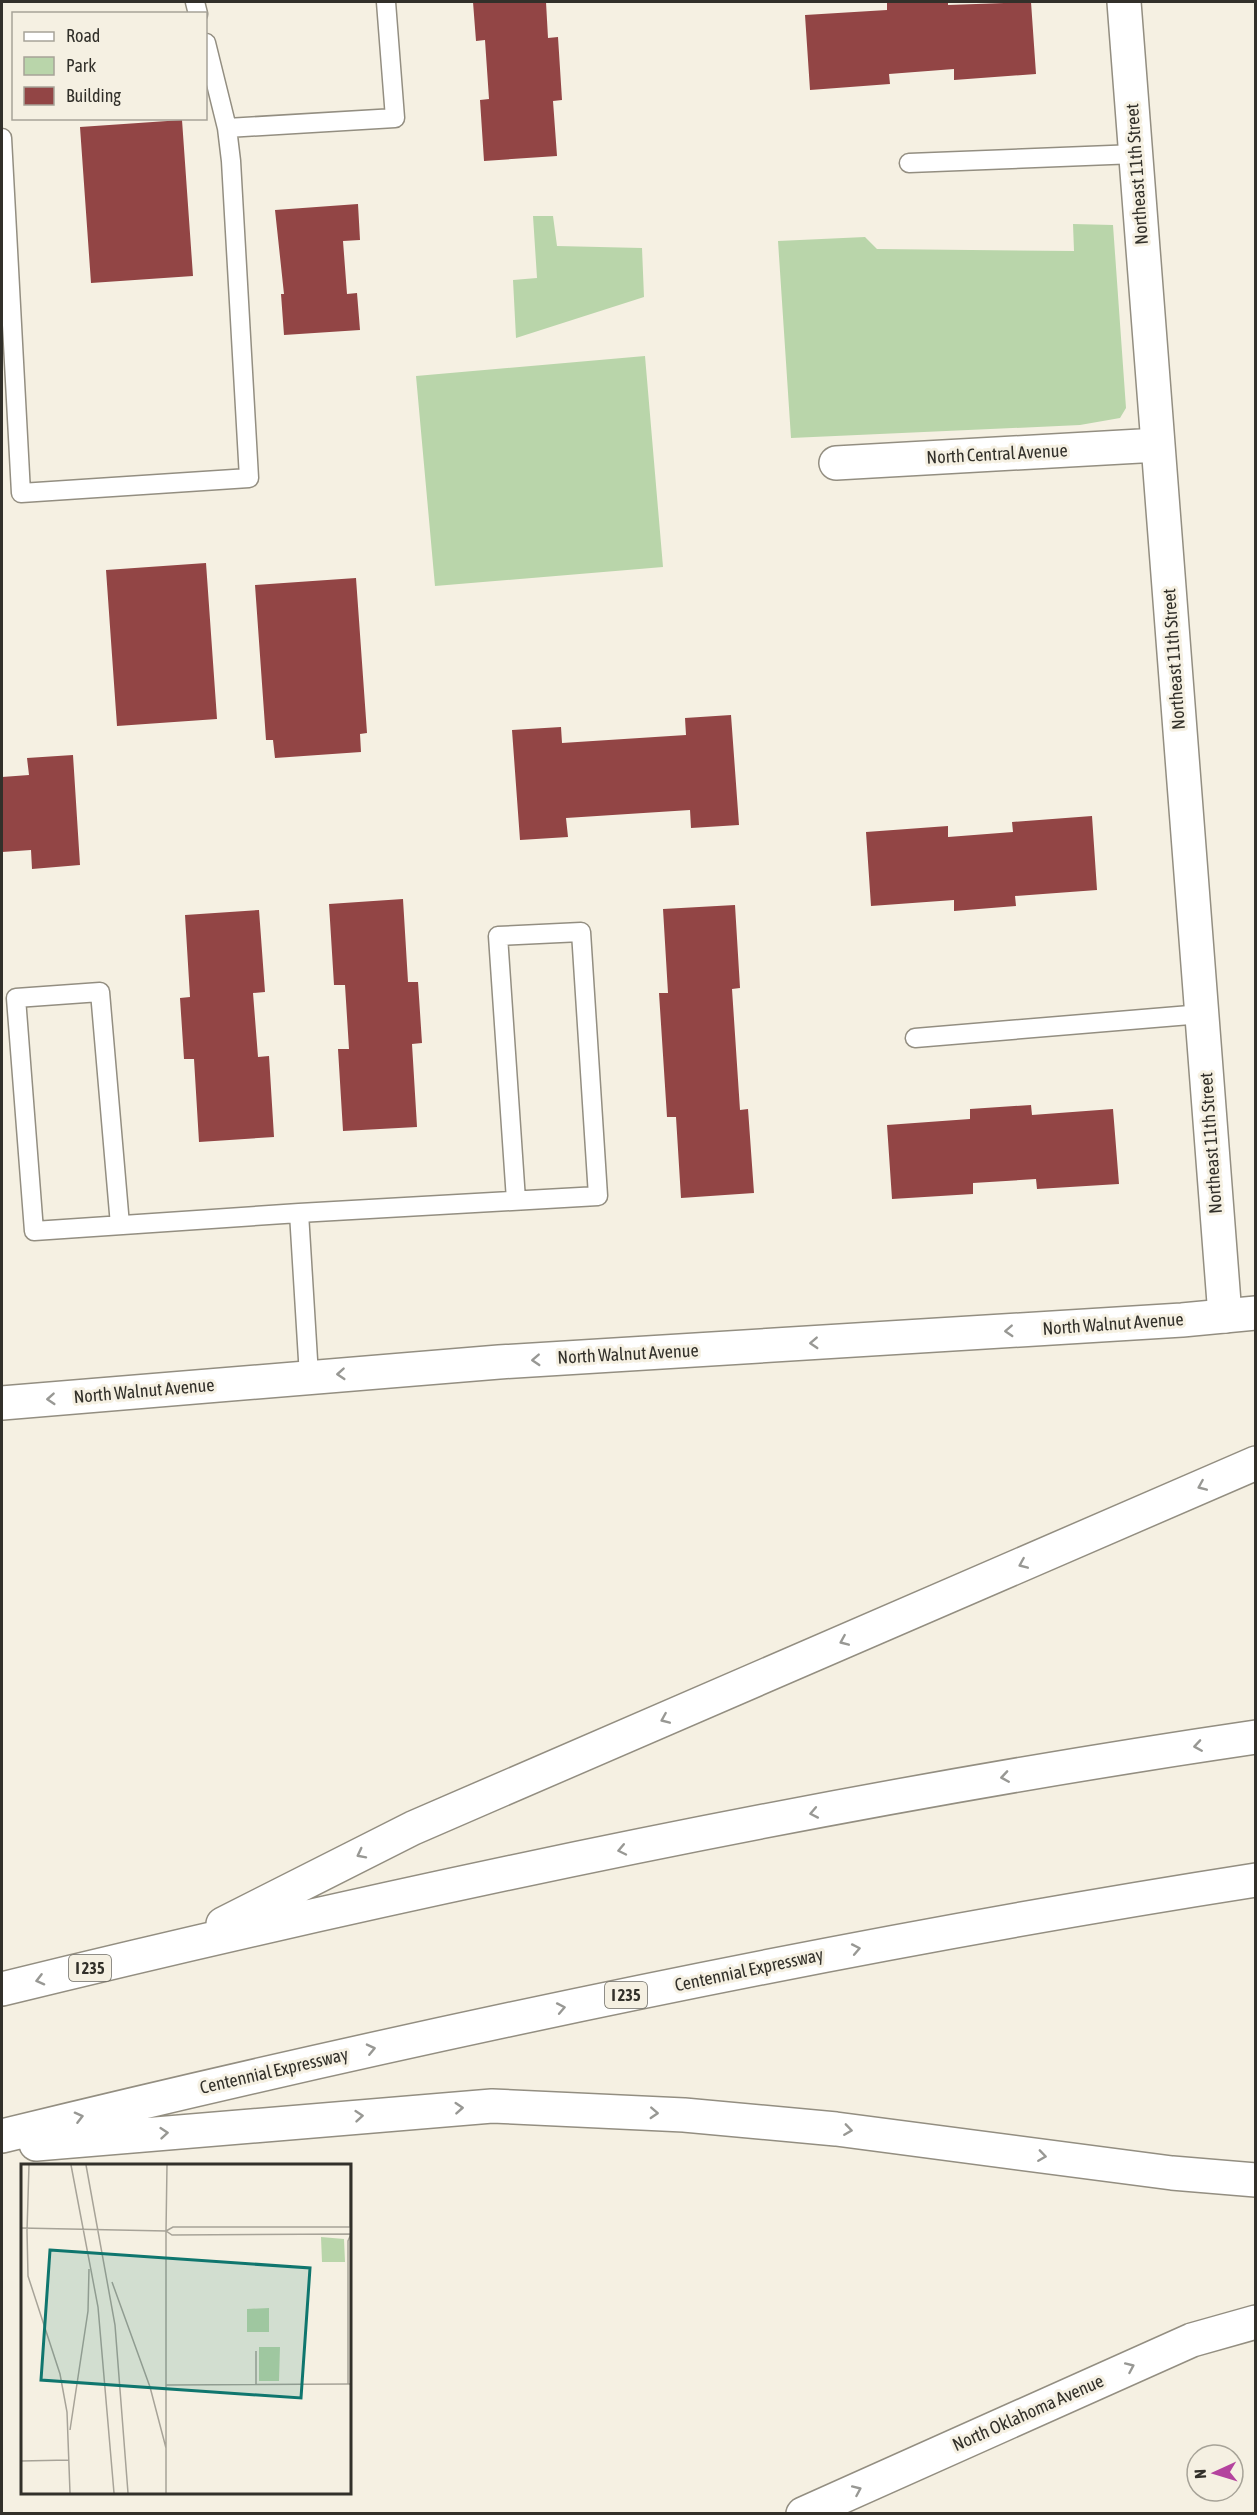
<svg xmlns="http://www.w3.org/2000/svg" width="1257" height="2515" font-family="'Asap Condensed',sans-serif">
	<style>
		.green { fill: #b9d5aa }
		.building { fill: #924545 }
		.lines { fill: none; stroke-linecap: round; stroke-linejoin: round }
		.lane-casing { stroke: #938e81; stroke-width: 21 }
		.street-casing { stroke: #938e81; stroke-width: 36 }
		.secondary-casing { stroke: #938e81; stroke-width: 36 }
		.highway-casing { stroke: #938e81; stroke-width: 36 }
		.lane { stroke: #fff; stroke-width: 18 }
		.street { stroke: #fff; stroke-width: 33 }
		.secondary { stroke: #fff; stroke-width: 33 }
		.highway { stroke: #fff; stroke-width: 33 }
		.oneway { stroke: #989894 }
		.labels { text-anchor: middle; stroke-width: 6; stroke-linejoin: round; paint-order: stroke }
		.shield { fill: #f5f0e2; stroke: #6c6a61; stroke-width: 1.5 }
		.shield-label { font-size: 16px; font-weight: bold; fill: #32302a }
		.street-label { font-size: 18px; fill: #32302a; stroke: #f5f0e2 }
		.inset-road { fill: none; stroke: #a7a398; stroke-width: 1.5 }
		.view { fill: #0f766e; fill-opacity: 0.15; stroke: #0f766e; stroke-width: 3 }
		.inset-edge { fill: none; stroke: #32302a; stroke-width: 3 }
	</style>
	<rect width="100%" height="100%" fill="#f5f0e2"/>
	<path class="green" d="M 533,216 L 553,216 L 557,246 L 642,248 L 644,297 L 516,338 L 513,280 L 537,278 Z
		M 1073,224 L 1113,225 L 1126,408 L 1120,418 L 1080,425 L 791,438 L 778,241 L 865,237 L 877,249 L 1074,251 Z
		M 645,356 L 663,567 L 435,586 L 416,376 Z"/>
	<path class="building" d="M 473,2 L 546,2 L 548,38 L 558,37 L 562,100 L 553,101 L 557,156 L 484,161 L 480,100 L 489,99 L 485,40 L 476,41 Z
		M 887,2 L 948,2 L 948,5 L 1031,2 L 1036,74 L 954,80 L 954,69 L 889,74 L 890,84 L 810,90 L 805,15 L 887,10 Z
		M 182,120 L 193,276 L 91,283 L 80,127 Z
		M 358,204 L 360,240 L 343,241 L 347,294 L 357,293 L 360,330 L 284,335 L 281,294 L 284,294 L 275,210 Z
		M 206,563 L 217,719 L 117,726 L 106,570 Z
		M 356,578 L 367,733 L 360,734 L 361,752 L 275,758 L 273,740 L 266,740 L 255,585 Z
		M 731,715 L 739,825 L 691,828 L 690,810 L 566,818 L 568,837 L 520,840 L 512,730 L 561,727 L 562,743 L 686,735 L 685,718 Z
		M 73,755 L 80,865 L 32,869 L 31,850 L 2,852 L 2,777 L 29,775 L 27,758 Z
		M 1092,816 L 1097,890 L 1015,896 L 1016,906 L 954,911 L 954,900 L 871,906 L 866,832 L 948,826 L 948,837 L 1013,832 L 1012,822 Z
		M 403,899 L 408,982 L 418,982 L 422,1043 L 412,1044 L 417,1127 L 343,1131 L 338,1049 L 349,1049 L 345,985 L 334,985 L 329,904 Z
		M 735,905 L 740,988 L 732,989 L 740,1110 L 748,1109 L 754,1193 L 681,1198 L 676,1117 L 667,1117 L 659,993 L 668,993 L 663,909 Z
		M 259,910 L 265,992 L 253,993 L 258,1057 L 269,1056 L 274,1137 L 199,1142 L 194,1059 L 184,1059 L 180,998 L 190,997 L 185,915 Z
		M 1031,1105 L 1032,1115 L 1113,1109 L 1119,1184 L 1037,1189 L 1036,1179 L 973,1183 L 973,1194 L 892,1199 L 887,1125 L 970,1119 L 970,1109 Z"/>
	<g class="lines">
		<g class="lane-casing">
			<path id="lane" d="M 195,2 L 198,14
				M 227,128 L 395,118 L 386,2
				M 2,138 L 21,493 L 249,478 L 231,161 L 227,128 L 206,43
				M 909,163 L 1136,154
				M 915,1038 L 1202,1014
				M 299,1213 L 598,1196 L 581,932 L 498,936 L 516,1200
				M 120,1225 L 100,992 L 16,998 L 34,1231 L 299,1213 L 309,1376"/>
		</g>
		<g class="street-casing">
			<path id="street" d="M 1124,2 L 1225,1316
				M 836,463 L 1158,445"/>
		</g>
		<g class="secondary-casing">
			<path id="secondary" d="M 2,1403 L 499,1362 L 1182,1320 L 1256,1313
				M 803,2514 L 1192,2340 L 1256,2322"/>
		</g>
		<g class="highway-casing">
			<path id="highway" d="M 223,1924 L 413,1828 L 1256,1463
				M 2,1989 C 415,1888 834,1799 1256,1737
				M 2,2136 C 416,2035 834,1946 1256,1880
				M 36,2144 L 492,2106 L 684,2115 L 836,2129 L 1172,2173 L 1256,2180"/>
		</g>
		<use href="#lane" class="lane"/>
		<use href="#street" class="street"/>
		<use href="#secondary" class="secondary"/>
		<use href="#highway" class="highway"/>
	</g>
	<defs><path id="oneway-chevron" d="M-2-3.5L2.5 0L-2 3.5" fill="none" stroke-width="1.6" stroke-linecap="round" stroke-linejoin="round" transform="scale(1.5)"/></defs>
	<g class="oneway">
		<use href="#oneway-chevron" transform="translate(1009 1331) rotate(177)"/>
		<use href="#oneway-chevron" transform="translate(814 1343) rotate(177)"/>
		<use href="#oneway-chevron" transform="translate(536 1360) rotate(177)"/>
		<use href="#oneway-chevron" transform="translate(341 1374) rotate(176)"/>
		<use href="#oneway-chevron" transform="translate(51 1399) rotate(176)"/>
		<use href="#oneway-chevron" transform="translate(1202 1486) rotate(157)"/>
		<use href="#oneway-chevron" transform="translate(1023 1564) rotate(157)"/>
		<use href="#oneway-chevron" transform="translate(844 1641) rotate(157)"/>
		<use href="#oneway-chevron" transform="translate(665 1719) rotate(157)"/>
		<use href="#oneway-chevron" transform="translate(1198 1746) rotate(171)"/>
		<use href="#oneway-chevron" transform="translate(1005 1777) rotate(171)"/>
		<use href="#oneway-chevron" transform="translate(814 1813) rotate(169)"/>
		<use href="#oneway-chevron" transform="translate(622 1850) rotate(168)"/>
		<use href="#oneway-chevron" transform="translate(361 1854) rotate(153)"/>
		<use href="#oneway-chevron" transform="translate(856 1949) rotate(-11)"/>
		<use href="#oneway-chevron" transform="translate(40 1980) rotate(166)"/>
		<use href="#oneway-chevron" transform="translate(561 2008) rotate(-11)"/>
		<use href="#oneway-chevron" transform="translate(371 2049) rotate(-13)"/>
		<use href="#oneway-chevron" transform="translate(459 2108) rotate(-4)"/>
		<use href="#oneway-chevron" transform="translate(654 2113) rotate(3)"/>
		<use href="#oneway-chevron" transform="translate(359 2116) rotate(-5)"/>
		<use href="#oneway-chevron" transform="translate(79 2117) rotate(-14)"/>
		<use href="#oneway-chevron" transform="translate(848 2130) rotate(8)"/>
		<use href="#oneway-chevron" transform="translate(164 2133) rotate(-5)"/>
		<use href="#oneway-chevron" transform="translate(1042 2156) rotate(8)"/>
		<use href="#oneway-chevron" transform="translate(1130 2367) rotate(-24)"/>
		<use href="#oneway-chevron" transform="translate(857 2490) rotate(-24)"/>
	</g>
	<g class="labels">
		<g class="shield">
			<rect x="69" y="1955" width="42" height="26" rx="4.5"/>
			<rect x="605" y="1982" width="42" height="26" rx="4.5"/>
		</g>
		<g class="shield-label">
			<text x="90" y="1974">I 235</text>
			<text x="626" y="2001">I 235</text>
		</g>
		<g class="street-label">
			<text transform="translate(1137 174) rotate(-94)" y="6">Northeast 11th Street</text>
			<text transform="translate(997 454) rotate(-3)" y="6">North Central Avenue</text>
			<text transform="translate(1174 659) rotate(-94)" y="6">Northeast 11th Street</text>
			<text transform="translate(1211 1143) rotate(-94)" y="6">Northeast 11th Street</text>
			<text transform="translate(1113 1324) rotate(-4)" y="6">North Walnut Avenue</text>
			<text transform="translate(628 1354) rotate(-3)" y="6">North Walnut Avenue</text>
			<text transform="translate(144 1391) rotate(-5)" y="6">North Walnut Avenue</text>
			<text transform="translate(749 1970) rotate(-12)" y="6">Centennial Expressway</text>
			<text transform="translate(274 2071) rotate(-13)" y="6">Centennial Expressway</text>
			<text transform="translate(1028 2413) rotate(-24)" y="6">North Oklahoma Avenue</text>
		</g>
	</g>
	<g transform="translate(21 2164)">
		<rect width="330" height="330" fill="#f5f0e2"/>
		<path d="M 300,73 L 323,75 L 324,98 L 301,98 ZM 248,144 L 248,168 L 226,168 L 226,145 ZM 238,183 L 259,183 L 258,217 L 238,217 Z" fill="#b9d5aa"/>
		<path class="inset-road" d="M 50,1 L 77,143 L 93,329M 65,1 L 94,161 L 107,329M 329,63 L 329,1M 0,64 L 145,67 L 151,71 L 330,70M 6,67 L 8,1M 6,67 L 7,112 L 39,210 L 46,248 L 49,329M 145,67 L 146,1M 145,67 L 152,63 L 330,63M 91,118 L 129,223 L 145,284M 235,220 L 235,187M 327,220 L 327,77 L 330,70M 145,221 L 330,220M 49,266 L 67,147 L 68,105M 0,297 L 48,296M 145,329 L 145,67"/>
		<path class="view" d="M 29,86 L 289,104 L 280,234 L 20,216 Z"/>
		<rect width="330" height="330" class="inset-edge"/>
	</g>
	<rect width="1257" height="2515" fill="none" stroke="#32302a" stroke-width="6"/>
	<rect x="12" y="12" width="195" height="108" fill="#f5f0e2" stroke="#a7a398" stroke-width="1.5"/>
	<rect x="24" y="32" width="30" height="9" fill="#ffffff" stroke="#a7a398" stroke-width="1.5"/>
	<text x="66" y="42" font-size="18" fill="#32302a">Road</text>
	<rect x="24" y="57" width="30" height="18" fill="#b9d5aa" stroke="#a7a398" stroke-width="1.5"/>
	<text x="66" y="72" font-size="18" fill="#32302a">Park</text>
	<rect x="24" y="87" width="30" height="18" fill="#924545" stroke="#a7a398" stroke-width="1.5"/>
	<text x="66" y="102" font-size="18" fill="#32302a">Building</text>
	<g transform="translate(1215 2473) rotate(266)"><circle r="28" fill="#f5f0e2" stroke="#a7a398" stroke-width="1.5"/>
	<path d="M0-4.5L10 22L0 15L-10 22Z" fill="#b4439e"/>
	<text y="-9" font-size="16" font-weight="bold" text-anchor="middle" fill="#32302a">N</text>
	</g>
</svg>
